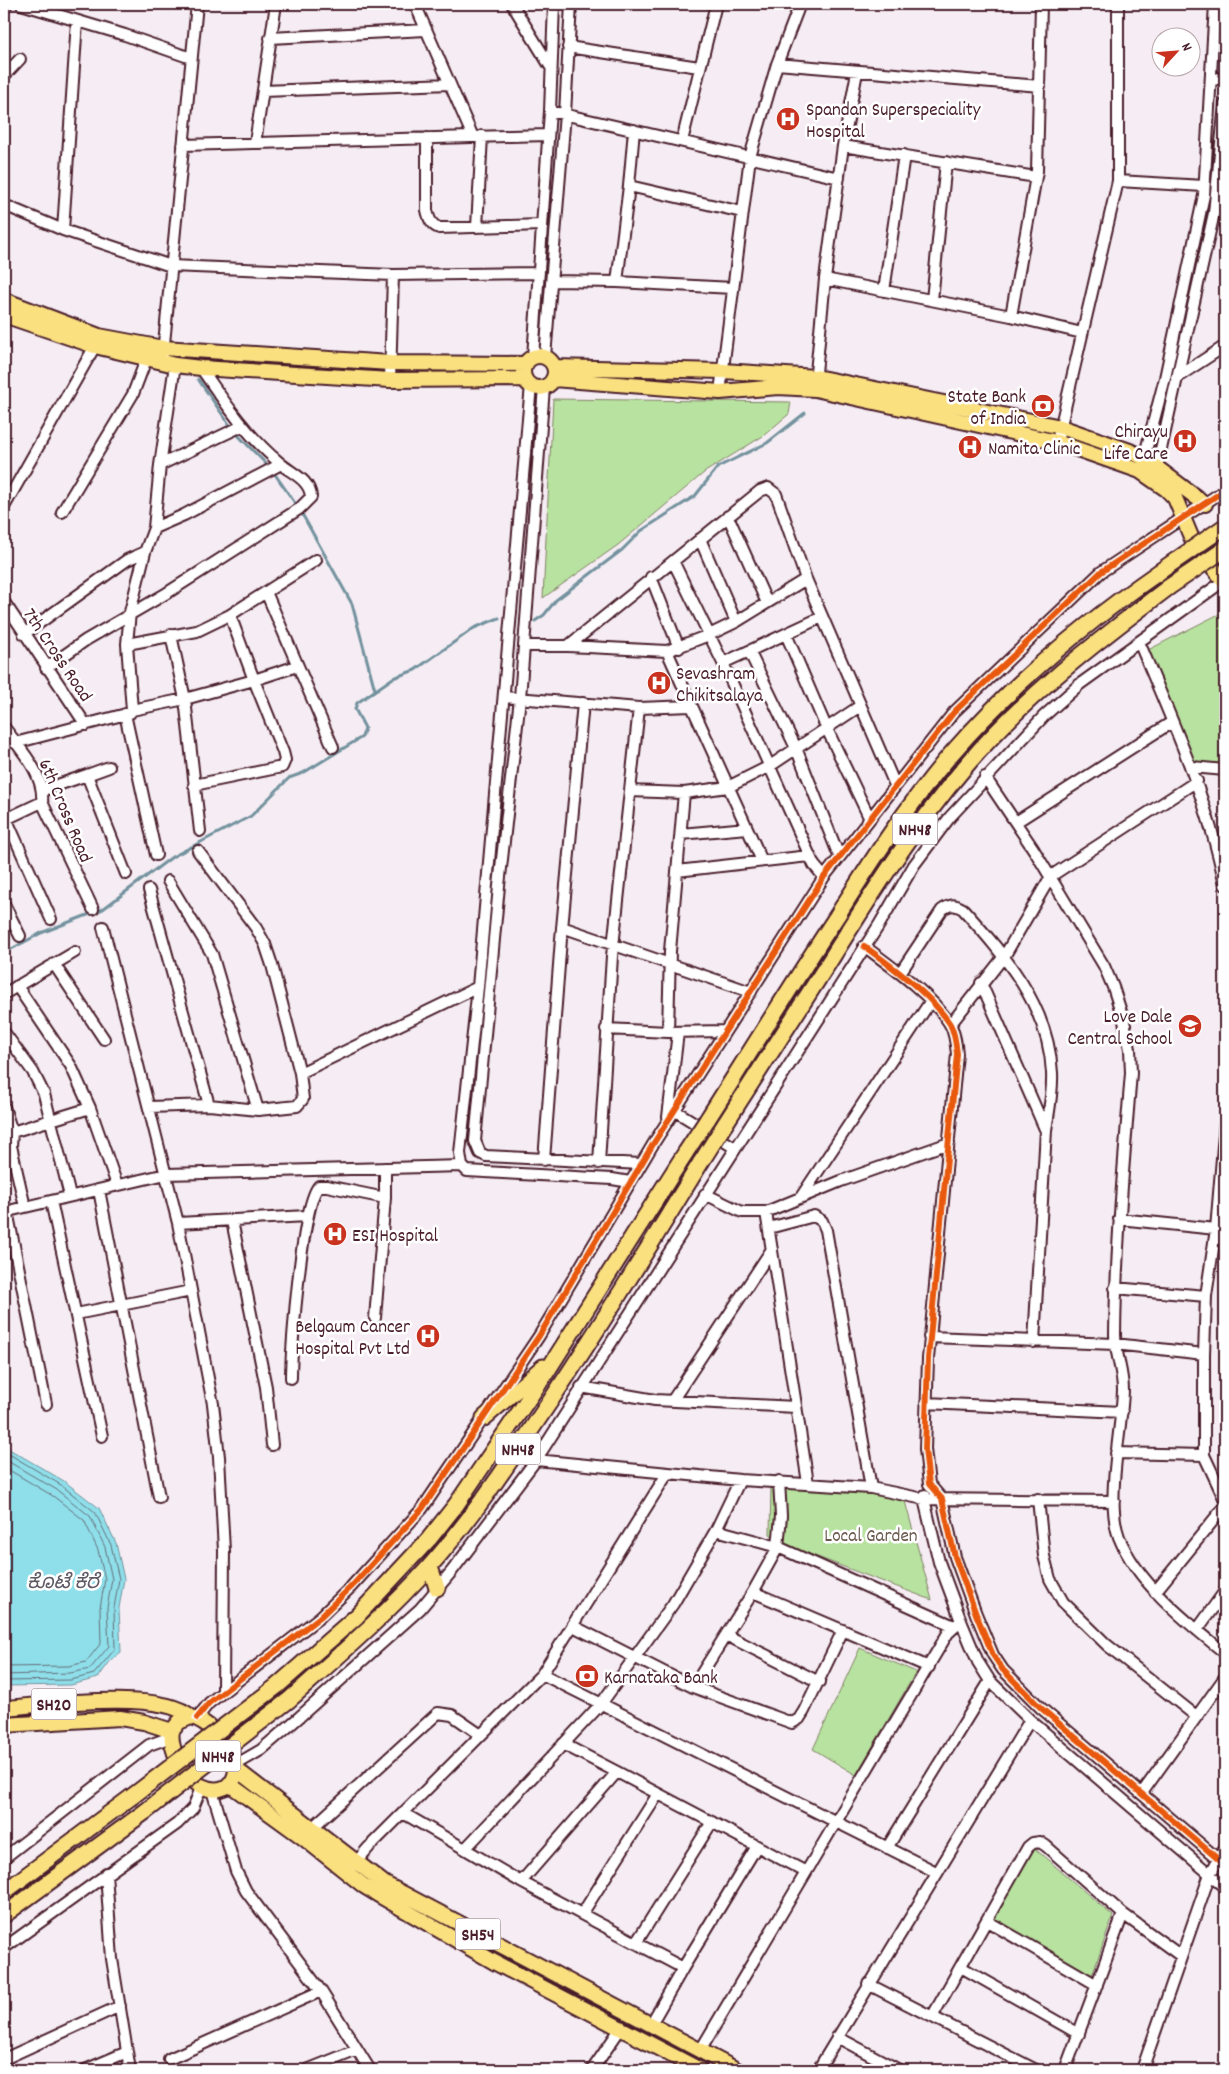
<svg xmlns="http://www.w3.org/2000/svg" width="1229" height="2074" font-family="Dekko,'Noto Sans Kannada',sans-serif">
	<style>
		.green { fill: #b7e29f; stroke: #808065 }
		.water { fill: #8edfea; stroke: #73929e }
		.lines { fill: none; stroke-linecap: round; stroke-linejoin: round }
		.shore { stroke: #656c77; stroke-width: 1 }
		.stream { stroke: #73929e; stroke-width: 3 }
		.minor-casing { stroke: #4a1f2b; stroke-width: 14 }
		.major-casing { stroke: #4a1f2b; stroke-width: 18 }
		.highway-casing { stroke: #4a1f2b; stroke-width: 19 }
		.minor { stroke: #fff; stroke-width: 10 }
		.major { stroke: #fbe080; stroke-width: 14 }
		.highway { stroke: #fbe080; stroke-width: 15 }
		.highway-bridge-casing { stroke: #4a1f2b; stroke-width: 19; stroke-linecap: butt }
		.highway-bridge { stroke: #fbe080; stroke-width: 15 }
		.cycleway-casing { stroke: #fff; stroke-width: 9 }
		.cycleway { stroke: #e8590c; stroke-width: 6 }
		.labels { text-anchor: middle; stroke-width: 5; stroke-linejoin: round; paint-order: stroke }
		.shield { fill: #fff; stroke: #80626b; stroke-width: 1 }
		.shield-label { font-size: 18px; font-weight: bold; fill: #4a1f2b }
		.poi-label { font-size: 19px; fill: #4a1f2b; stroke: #fff; text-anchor: start }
		.street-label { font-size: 19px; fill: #4a1f2b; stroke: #fff }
		.park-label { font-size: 19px; fill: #6b5a4e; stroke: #fff }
		.water-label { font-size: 20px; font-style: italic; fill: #5e5964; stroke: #fff }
	</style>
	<rect width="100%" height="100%" fill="#f6edf4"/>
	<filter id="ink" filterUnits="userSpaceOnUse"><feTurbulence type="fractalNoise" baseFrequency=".02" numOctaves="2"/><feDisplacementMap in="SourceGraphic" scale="10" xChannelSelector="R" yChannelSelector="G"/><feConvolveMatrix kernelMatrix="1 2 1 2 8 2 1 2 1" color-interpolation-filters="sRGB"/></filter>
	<g filter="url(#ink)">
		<path class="green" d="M 553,399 L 791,402 L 789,414 L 763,436 L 705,472 L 618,545 L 543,598 Z
			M 1225,611 L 1225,765 L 1189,764 L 1146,651 Z
			M 771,1486 L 903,1494 L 932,1600 L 780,1543 L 770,1534 Z
			M 860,1648 L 916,1672 L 856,1775 L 813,1749 Z
			M 1034,1848 L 1113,1916 L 1092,1975 L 993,1921 Z"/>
		<path class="water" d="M 4,1446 L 64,1481 L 99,1508 L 116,1543 L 124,1579 L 119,1608 L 121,1652 L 111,1660 L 98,1678 L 71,1685 L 4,1686 Z"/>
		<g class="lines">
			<path class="shore" d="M 4,1451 L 61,1485 L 95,1512 L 111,1545 L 119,1579 L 114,1608 L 115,1649 L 94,1674 L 71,1680 L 4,1681
				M 4,1459 L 57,1490 L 90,1516 L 105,1547 L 112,1579 L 107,1608 L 109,1646 L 90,1669 L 70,1673 L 4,1675
				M 4,1467 L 53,1496 L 84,1520 L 98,1550 L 105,1579 L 100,1608 L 101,1643 L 86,1662 L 69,1666 L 4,1667"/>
			<path class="stream" d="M 198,379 L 233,430 L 272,470 L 297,506
				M 301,512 L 352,604 L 375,690
				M 535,621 L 544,615 L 556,600 L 622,550 L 641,531 L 695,496 L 718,467 L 767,443 L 805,413
				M 4,953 L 41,933 L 103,909 L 172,857 L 251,816 L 289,778 L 303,773 L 362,737 L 365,728 L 355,709 L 357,703 L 393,678 L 415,670 L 474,628 L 499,618"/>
			<g class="minor-casing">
				<path id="minor" d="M 21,4 L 125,35 L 191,58
					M 415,4 L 473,137
					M 512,4 L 550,66
					M 4,7 L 7,4
					M 270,38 L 426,30
					M 568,47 L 699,67
					M 777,64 L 1040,86
					M 4,76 L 20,59
					M 1211,81 L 1225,76
					M 263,91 L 450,84
					M 550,111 L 839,178
					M 427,138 L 427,210 C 429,219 431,225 439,228 L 542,225
					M 682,141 L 716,4
					M 255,143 L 276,4
					M 183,145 L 547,135
					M 843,146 L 857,72
					M 1118,181 L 1204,186
					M 629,186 L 634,130
					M 4,205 L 63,230 L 171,266 L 393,275 L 539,273
					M 477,227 L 482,136
					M 63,230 L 77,21
					M 825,279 L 843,146 L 1036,177
					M 553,281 L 617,282
					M 733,288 L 617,282 L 629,186 L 742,212
					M 884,291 L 904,155
					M 932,300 L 946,162
					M 1011,316 L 1037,171 L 1041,4
					M 163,354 L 197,4
					M 533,357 L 550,111 L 554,4
					M 545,357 L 565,114 L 571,4
					M 1176,378 L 1225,346
					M 390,380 L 393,275
					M 815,383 L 825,279 L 1011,316 L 1082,333
					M 531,385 L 478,987 L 460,1153 L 462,1166 L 467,1171 L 612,1179 L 630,1182
					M 544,387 L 520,698 L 499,886 L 475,1141 L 480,1153 L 486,1156 L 641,1164
					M 720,392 L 750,157 L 777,64 L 800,4
					M 1057,442 L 1118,181 L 1118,4
					M 1144,458 L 1165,378 L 1204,195 L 1215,4
					M 160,465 L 242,426
					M 1157,467 L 1214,213 L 1225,104
					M 4,507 L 95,346
					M 62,512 L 133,394 L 147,357
					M 728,516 L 767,603
					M 154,528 L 184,515 L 281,464
					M 700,539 L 736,622
					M 673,561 L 723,663 L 814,865 L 824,877
					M 651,577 L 679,648
					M 266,592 L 333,747
					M 4,602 L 86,725
					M 230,615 L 316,560
					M 24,634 L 127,560 L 145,552
					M 786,634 L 826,727 L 869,817
					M 171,635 L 185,699 L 200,831
					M 1139,642 C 1173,722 1208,800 1225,885
					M 127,644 L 197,631 L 230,615 L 254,680 L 297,666
					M 524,646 L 568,646 L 667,651 L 709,635 L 736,622 L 806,579
					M 568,646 L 760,491 L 768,488 L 776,494 L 806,579 L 895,785
					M 667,651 L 762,861
					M 749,651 L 796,748 L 839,856
					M 723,663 L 822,617
					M 46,668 L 86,640 L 167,593 L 299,509 L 311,497 C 310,480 293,474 281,464 C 248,437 225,403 201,368
					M 504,697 L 639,708 L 612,956 L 599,1163
					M 639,708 L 691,706
					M 132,710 L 185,699 L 254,680 L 283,752 L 285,760 L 282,767 L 194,785
					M 125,714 L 156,855
					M 4,727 C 20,749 45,774 42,802 L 93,909
					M 15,743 L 130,713 L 132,710 L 127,644 L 130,612 L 145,552 L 154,528 L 160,465 L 175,365
					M 109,767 L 87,775 L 126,874
					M 1192,767 L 1225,770
					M 985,777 L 1034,850 L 1104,966 L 1113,987 L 1124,1021 L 1130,1049 L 1131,1073 C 1124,1160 1116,1247 1115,1334 C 1115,1353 1123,1371 1123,1390 C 1122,1430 1105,1500 1119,1537 C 1137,1583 1188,1623 1225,1653
					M 43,790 L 87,775
					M 630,791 L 684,793
					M 6,818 L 51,919
					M 4,820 L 42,802
					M 1016,822 L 1172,722
					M 681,834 L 747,828
					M 677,871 L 809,856
					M 168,881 L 212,954 L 258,1110
					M 149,890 L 209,1105
					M 4,904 L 20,936
					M 103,927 L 178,1223 L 213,1404 L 219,1457 L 224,1551 L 223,1691
					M 562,927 L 751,992
					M 864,946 C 892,967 931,994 950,1024 C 955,1033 956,1044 957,1054 L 928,1359 L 925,1449 L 929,1484 L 942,1499 L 955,1557 L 976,1614 L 993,1655 L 1003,1670 L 1041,1708 L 1225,1865
					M 54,964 L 104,1039
					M 900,973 L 942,910 C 950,904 954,904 963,909 C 1005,956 1049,1006 1052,1073 C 1053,1092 1049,1111 1046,1130 L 1034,1342
					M 981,983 L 1045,1129
					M 17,986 L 71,1066 L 90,1108 L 117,1185
					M 4,994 L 75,952
					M 950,1025 L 1005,955 L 1051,876 L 1197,781
					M 606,1029 L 668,1032 L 725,1031
					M 4,1032 L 33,1072 L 44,1094 L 70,1196
					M 668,1032 L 670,951 L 684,793 L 728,787 L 770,766 L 860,706
					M 300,1073 L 478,987
					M 4,1107 L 12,1132 L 11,1146 L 25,1207
					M 149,1107 L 209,1105 L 258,1110 L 297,1106 L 303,1099 L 300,1073 L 272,965 L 265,944 L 256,928 L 198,851
					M 674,1110 L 735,1148
					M 668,1117 L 678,1032
					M 1225,1122 L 1216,1229 L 1206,1296 L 1204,1354 L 1204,1455 L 1225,1500
					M 12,1132 L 90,1108
					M 544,1160 L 561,939 L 583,703
					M 99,1190 L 159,1497
					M 705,1194 L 742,1212 L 766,1212 L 841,1181 L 949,1143
					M 801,1197 L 930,1002
					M 51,1201 L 102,1436
					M 7,1211 L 46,1404
					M 4,1212 L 166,1174 L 462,1166
					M 766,1212 L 808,1483
					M 1119,1219 L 1216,1229
					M 232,1221 L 266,1387 L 272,1445
					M 178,1223 L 307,1216
					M 769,1228 L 814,1216 L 822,1221 L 826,1230 L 871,1488
					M 1115,1288 L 1206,1296
					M 76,1314 L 191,1291
					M 375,1318 L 385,1198 L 385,1168
					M 929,1337 L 1115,1344 L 1204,1354
					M 291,1378 C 291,1347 302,1203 319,1186 L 327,1186 L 385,1198
					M 581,1387 L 655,1400 L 796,1407
					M 672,1401 L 772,1249
					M 926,1403 L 1122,1412
					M 1116,1453 L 1204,1455
					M 536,1460 L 740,1480 L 871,1488 L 924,1499 L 1114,1501
					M 779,1481 L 781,1516 L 778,1547 L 954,1626
					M 925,1495 L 924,1499 L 939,1562 L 961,1621 L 978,1662 L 990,1681 L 1030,1720 L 1225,1887
					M 1038,1499 L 1044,1556 L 1050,1579 L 1063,1602 L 1107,1645 L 1196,1716
					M 753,1592 L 929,1667
					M 1155,1592 L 1225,1506
					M 573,1626 L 693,1687 L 792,1723 L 799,1719 L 804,1711 L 843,1630
					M 1197,1630 L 1225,1591
					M 726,1635 L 819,1682
					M 542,1674 L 667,1474
					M 693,1687 L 753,1592 L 778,1547 L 716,1530
					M 197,1718 L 209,1703 L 320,1617 L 351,1587 L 422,1509 L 539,1336 L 655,1141 L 824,877 L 954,712 L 1101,572 L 1225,490
					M 237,1764 L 261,1750 L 296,1720 L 420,1609 L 452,1571 L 536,1460 L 879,925 L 914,865 L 950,817 L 1044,716 L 1080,684 L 1225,580
					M 617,1772 L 806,1872
					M 212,1790 L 236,1871 L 246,1891 L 321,1991 L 370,2070
					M 1142,1793 L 1225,1677
					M 403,1813 L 465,1849 L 601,1704 L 673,1604 L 716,1530 L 740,1480
					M 312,1828 L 438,1713 L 452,1715 L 481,1735
					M 373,1843 L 542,1674 L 936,1872
					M 887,1848 L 990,1681
					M 465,1849 L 521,1882 L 617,1772 L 563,1744
					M 4,1858 L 149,1745 L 171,1737
					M 352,1867 L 369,1847
					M 106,1873 L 112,1959 L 130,2070
					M 521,1882 L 683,1968 L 651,2024
					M 582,1914 L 658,1794
					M 987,1921 L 1097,1985
					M 636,1943 L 712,1822
					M 4,1948 L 177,1824 L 193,1808 L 201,1788
					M 961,1967 L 1079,2034
					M 683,1968 L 757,1846
					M 868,1984 L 1036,2070
					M 932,2017 L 1028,1847 L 1033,1843 L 1040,1842 L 1046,1846 L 1123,1914 L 1181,1956
					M 837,2037 L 899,2070
					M 700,2051 L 948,1633 L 961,1621
					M 4,2059 L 120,2006
					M 169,2059 L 321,1991
					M 85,2070 L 127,2052
					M 307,2070 L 357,2050
					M 592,2070 L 621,2028
					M 818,2070 L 1030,1720
					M 1065,2070 L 1123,1914
					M 1142,2070 L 1210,1874 L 1225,1848"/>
			</g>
			<g class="major-casing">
				<path id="major" d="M 4,300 L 99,336 L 163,348 L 390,363 L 526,364
					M 4,315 L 95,346 L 175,365 L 201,368 L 390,380 L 525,379
					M523 372a16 16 0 1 1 32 0a16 16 0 1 1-32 0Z
					M 554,367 L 723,371 L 816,377 L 1061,427 L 1130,451 L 1144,458 L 1205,504
					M 553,379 L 720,392 L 778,387 L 815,389 L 1057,442 L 1140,471 L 1166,489 L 1175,498 L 1194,544 L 1225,582
					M 4,1708 C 45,1705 162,1689 191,1717
					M 191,1717 C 205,1720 215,1732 224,1742 C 260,1786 205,1813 178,1761 C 174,1752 170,1741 172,1731 L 179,1722 Z
					M 4,1725 L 120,1718 L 144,1722 L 172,1731
					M 237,1770 L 385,1884 L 737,2070
					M 229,1784 L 301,1836 L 364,1886 L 382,1897 L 494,1962 L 700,2070"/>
			</g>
			<g class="highway-casing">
				<path id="highway" d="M 707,1120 C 750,1052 793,983 837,916 C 872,860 909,803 952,753 C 1012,684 1084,624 1159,572
					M 725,1124 C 760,1069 796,1014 831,959 C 873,892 914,827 965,767 C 1024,697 1096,642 1169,587
					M 484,1418 L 543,1367
					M 430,1567 L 437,1588
					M 277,1686 L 357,1616 L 429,1539 L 456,1505 L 546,1373 L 686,1152
					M 289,1700 C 337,1657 386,1615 429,1567 C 471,1520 506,1467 541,1415 C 597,1332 649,1247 701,1162
					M 4,1892 L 134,1795
					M 4,1915 L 146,1811"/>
			</g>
			<use href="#minor" class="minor"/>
			<use href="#major" class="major"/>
			<use href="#highway" class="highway"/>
			<g class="highway-bridge-casing">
				<path id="highway-bridge" d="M 1159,572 L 1224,527
					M 1169,587 L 1225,549
					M 686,1152 L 707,1120
					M 701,1162 L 725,1124
					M 134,1795 L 277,1686
					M 146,1811 L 289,1700"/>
			</g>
			<use href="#highway-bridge" class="highway-bridge"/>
			<g class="cycleway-casing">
				<path id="cycleway" d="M 864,946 C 892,967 931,994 950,1024 C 955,1033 956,1044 957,1054 L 928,1359 L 925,1449 L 929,1484 L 942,1499 L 955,1557 L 976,1614 L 993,1655 L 1003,1670 L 1041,1708 L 1225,1865
					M 197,1718 L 209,1703 L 320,1617 L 351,1587 L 422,1509 L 539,1336 L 655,1141 L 824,877 L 954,712 L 1101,572 L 1225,490"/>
			</g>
			<use href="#cycleway" class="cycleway"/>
		</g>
	</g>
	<defs>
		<g id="hospital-disc" transform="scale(1.25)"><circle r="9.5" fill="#c8321e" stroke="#fff"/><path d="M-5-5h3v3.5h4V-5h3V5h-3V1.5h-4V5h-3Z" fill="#fff"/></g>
		<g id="bank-disc" transform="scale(1.25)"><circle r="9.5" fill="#c8321e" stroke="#fff"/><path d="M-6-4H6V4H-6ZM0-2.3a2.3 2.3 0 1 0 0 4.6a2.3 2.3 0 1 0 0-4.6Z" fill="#fff"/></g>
		<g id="school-disc" transform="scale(1.25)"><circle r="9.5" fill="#c8321e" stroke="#fff"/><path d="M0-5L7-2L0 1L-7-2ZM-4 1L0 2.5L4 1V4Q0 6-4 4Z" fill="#fff"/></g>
	</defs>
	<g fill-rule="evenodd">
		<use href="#hospital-disc" x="788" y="119"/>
		<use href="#bank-disc" x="1043" y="406"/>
		<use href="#hospital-disc" x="1185" y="441"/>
		<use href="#hospital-disc" x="970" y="447"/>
		<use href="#hospital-disc" x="659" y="683"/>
		<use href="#school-disc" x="1190" y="1026"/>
		<use href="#hospital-disc" x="335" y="1234"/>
		<use href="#hospital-disc" x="428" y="1336"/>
		<use href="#bank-disc" x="587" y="1676"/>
	</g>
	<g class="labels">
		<g class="shield">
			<rect x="892.5" y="813.5" width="45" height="31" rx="4"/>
			<rect x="495.5" y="1433.5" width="45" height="31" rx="4"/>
			<rect x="31.5" y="1688.5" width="45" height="31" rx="4"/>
			<rect x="195.5" y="1740.5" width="45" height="31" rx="4"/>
			<rect x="455.5" y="1918.5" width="45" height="31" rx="4"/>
		</g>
		<g class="shield-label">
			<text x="915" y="835">NH48</text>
			<text x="518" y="1455">NH48</text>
			<text x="54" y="1710">SH20</text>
			<text x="218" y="1762">NH48</text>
			<text x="478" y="1940">SH54</text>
		</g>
		<g class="poi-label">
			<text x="806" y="115">Spandan Superspeciality<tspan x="806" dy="22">Hospital</tspan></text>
			<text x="1026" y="402" text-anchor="end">State Bank<tspan x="1026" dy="22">of India</tspan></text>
			<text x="1168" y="437" text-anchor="end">Chirayu<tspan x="1168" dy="22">Life Care</tspan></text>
			<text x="988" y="454">Namita Clinic</text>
			<text x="676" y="679">Sevashram<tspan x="676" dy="22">Chikitsalaya</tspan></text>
			<text x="1172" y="1022" text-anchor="end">Love Dale<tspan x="1172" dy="22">Central School</tspan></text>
			<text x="352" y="1241">ESI Hospital</text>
			<text x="410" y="1332" text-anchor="end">Belgaum Cancer<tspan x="410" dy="22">Hospital Pvt Ltd</tspan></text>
			<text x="604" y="1683">Karnataka Bank</text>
		</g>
		<g class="street-label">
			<text transform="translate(59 654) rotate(56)" y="7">7th Cross Road</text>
			<text transform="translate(67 810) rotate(67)" y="7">6th Cross Road</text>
		</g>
		<g class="park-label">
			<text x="871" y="1541">Local Garden</text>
		</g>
		<g class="water-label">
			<text x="63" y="1588">ಕೊಟೆ ಕೆರೆ</text>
		</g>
	</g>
	<rect width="1229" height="2074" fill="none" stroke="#fff" stroke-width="20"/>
	<rect x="10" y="10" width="1209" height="2054" fill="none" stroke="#4a1f2b" stroke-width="2" filter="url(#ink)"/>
	<g transform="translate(1176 52) rotate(64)"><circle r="24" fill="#ffffff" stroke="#b7a5aa"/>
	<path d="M0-4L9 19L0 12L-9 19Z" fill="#c8321e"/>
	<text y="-8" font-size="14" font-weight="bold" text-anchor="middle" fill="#4a1f2b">N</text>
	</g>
</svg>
